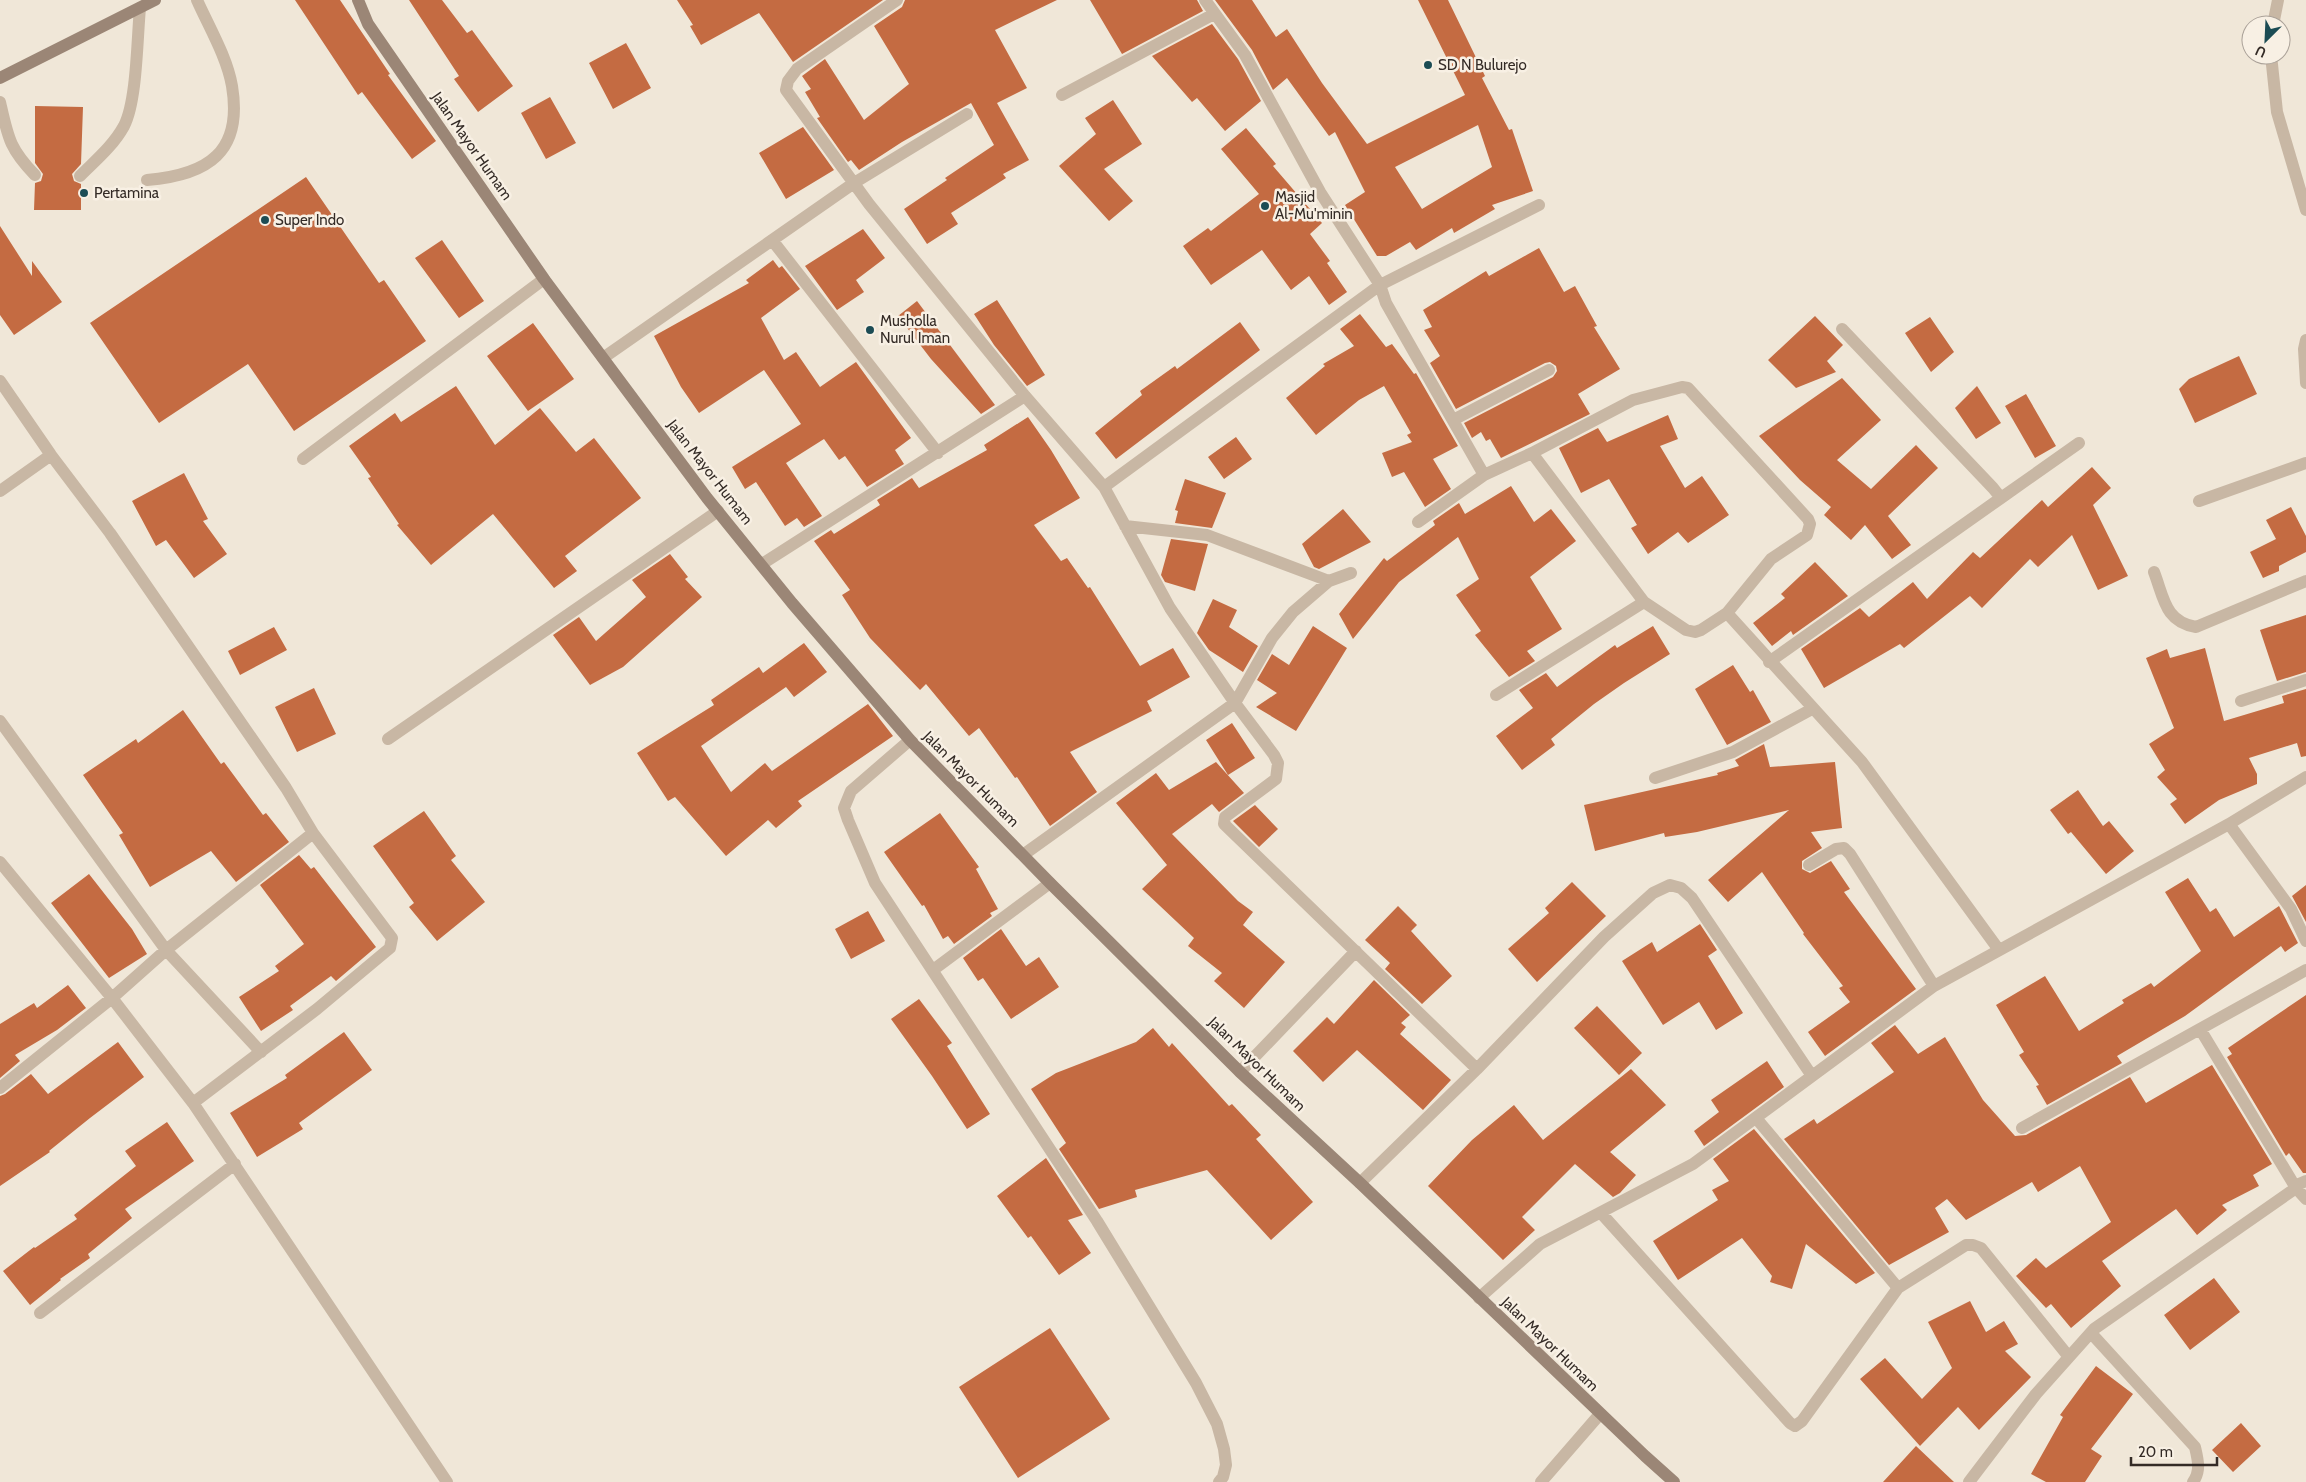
<svg xmlns="http://www.w3.org/2000/svg" width="2306" height="1482" font-family="Cabin,sans-serif">
	<style>
		.building { fill: #c46b42; fill-rule: evenodd }
		.lines { fill: none; stroke-linecap: round; stroke-linejoin: round }
		.service { stroke: #c8b7a4; stroke-width: 12 }
		.minor { stroke: #c8b7a4; stroke-width: 12 }
		.secondary { stroke: #9b8676; stroke-width: 12 }
		.poi-dot { fill: #1c4c54; stroke: #f8f0e4; stroke-width: 2 }
		.labels { text-anchor: middle; stroke-width: 5; stroke-linejoin: round; paint-order: stroke }
		.poi-label { font-size: 15px; fill: #342b26; stroke: #f8f0e4; text-anchor: start }
		.street-label { font-size: 15px; fill: #342b26; stroke: #f8f0e4 }
	</style>
	<rect width="100%" height="100%" fill="#f0e7d8"/>
	<path class="building" d="M 295,0 L 340,0 L 390,74 L 388,75 L 436,141 L 412,159 L 362,92 L 358,95 Z
		M 409,0 L 442,0 L 467,33 L 472,30 L 513,86 L 478,112 L 454,79 L 459,76 Z
		M 677,0 L 883,0 L 793,62 L 759,13 L 701,45 L 690,26 L 693,25 Z
		M 905,0 L 1057,0 L 995,30 L 1027,88 L 997,103 L 1029,160 L 1003,174 L 1006,178 L 951,213 L 958,224 L 927,244 L 904,209 L 947,180 L 945,178 L 994,145 L 971,103 L 902,142 L 859,170 L 851,160 L 848,162 L 817,118 L 820,117 L 805,92 L 811,89 L 802,76 L 825,59 L 864,120 L 909,84 L 874,26 L 902,7 Z
		M 1090,0 L 1197,0 L 1203,11 L 1122,54 Z
		M 1215,0 L 1252,0 L 1276,37 L 1287,29 L 1322,83 L 1367,144 L 1465,95 L 1418,0 L 1448,0 L 1485,76 L 1482,78 L 1509,130 L 1512,129 L 1533,191 L 1492,205 L 1495,209 L 1454,233 L 1452,228 L 1416,250 L 1410,242 L 1386,256 L 1377,256 L 1345,205 L 1365,192 L 1335,132 L 1329,136 L 1287,78 L 1273,90 L 1252,50 ZM 1478,125 L 1492,167 L 1422,209 L 1395,167 Z
		M 1212,24 L 1238,59 L 1261,101 L 1225,131 L 1197,98 L 1192,102 L 1152,56 Z
		M 626,43 L 651,88 L 613,109 L 589,63 Z
		M 550,97 L 576,143 L 546,159 L 521,113 Z
		M 1113,100 L 1142,144 L 1104,169 L 1133,201 L 1109,221 L 1059,166 L 1096,134 L 1085,118 Z
		M 35,106 L 83,107 L 81,164 L 72,174 L 74,181 L 81,184 L 81,210 L 34,210 L 35,183 L 41,181 L 43,174 L 35,163 Z
		M 803,127 L 834,170 L 786,199 L 759,153 Z
		M 1246,128 L 1276,164 L 1273,166 L 1322,223 L 1310,234 L 1330,261 L 1327,263 L 1347,292 L 1329,305 L 1309,276 L 1291,290 L 1262,250 L 1211,285 L 1183,246 L 1208,228 L 1211,231 L 1259,194 L 1221,149 Z
		M 306,177 L 379,283 L 384,280 L 426,341 L 294,431 L 248,364 L 159,423 L 90,323 Z
		M 0,226 L 32,276 L 32,261 L 62,302 L 14,335 L 0,315 Z
		M 863,229 L 885,258 L 856,280 L 864,292 L 837,310 L 805,266 Z
		M 442,240 L 484,301 L 459,318 L 415,258 Z
		M 1539,248 L 1564,292 L 1575,286 L 1597,326 L 1594,327 L 1620,369 L 1578,394 L 1590,414 L 1501,458 L 1490,439 L 1486,441 L 1481,432 L 1472,438 L 1464,423 L 1553,377 L 1557,371 L 1556,366 L 1550,362 L 1545,363 L 1456,409 L 1430,363 L 1440,356 L 1424,330 L 1432,327 L 1423,310 L 1486,271 L 1489,276 Z
		M 773,260 L 779,268 L 782,266 L 800,289 L 761,318 L 784,360 L 796,352 L 820,387 L 856,362 L 911,438 L 895,450 L 904,464 L 867,487 L 845,456 L 839,460 L 824,439 L 786,463 L 822,516 L 804,527 L 797,518 L 785,526 L 756,482 L 745,489 L 732,467 L 801,424 L 764,370 L 699,413 L 681,387 L 654,336 L 749,283 L 746,280 Z
		M 997,300 L 1045,375 L 1027,386 L 994,345 L 974,314 Z
		M 917,301 L 995,405 L 981,414 L 931,359 L 898,316 Z
		M 1360,314 L 1386,347 L 1392,344 L 1414,374 L 1416,373 L 1458,446 L 1433,459 L 1451,489 L 1425,507 L 1404,472 L 1392,477 L 1382,453 L 1412,442 L 1407,435 L 1411,433 L 1384,386 L 1359,400 L 1316,435 L 1286,398 L 1325,366 L 1323,364 L 1354,346 L 1340,329 Z
		M 1815,316 L 1843,345 L 1827,361 L 1836,372 L 1796,388 L 1768,360 Z
		M 1930,317 L 1954,352 L 1931,372 L 1905,333 Z
		M 1240,322 L 1260,350 L 1116,459 L 1095,433 L 1142,395 L 1140,391 L 1175,366 L 1177,369 Z
		M 533,323 L 574,379 L 528,411 L 487,356 Z
		M 2239,356 L 2257,394 L 2195,423 L 2179,389 L 2189,379 Z
		M 1842,378 L 1881,420 L 1837,460 L 1871,489 L 1916,445 L 1938,468 L 1888,516 L 1911,545 L 1892,559 L 1865,525 L 1851,540 L 1824,515 L 1831,507 L 1800,480 L 1759,436 Z
		M 456,386 L 495,445 L 540,408 L 576,452 L 594,438 L 641,498 L 565,556 L 577,571 L 554,588 L 493,514 L 431,565 L 397,525 L 399,524 L 368,478 L 371,477 L 349,446 L 395,413 L 401,422 Z
		M 1977,386 L 2001,423 L 1976,439 L 1955,408 Z
		M 2026,394 L 2056,446 L 2035,458 L 2005,406 Z
		M 1668,415 L 1678,439 L 1660,446 L 1685,488 L 1702,476 L 1729,515 L 1688,543 L 1678,532 L 1648,554 L 1631,528 L 1637,525 L 1609,479 L 1581,493 L 1559,448 L 1598,428 L 1607,442 Z
		M 1028,417 L 1051,450 L 1080,498 L 1034,525 L 1061,561 L 1067,558 L 1088,588 L 1090,587 L 1140,666 L 1173,648 L 1190,677 L 1147,701 L 1152,711 L 1070,752 L 1097,792 L 1050,826 L 1017,777 L 1015,778 L 979,728 L 969,736 L 926,684 L 920,690 L 870,638 L 842,595 L 850,590 L 814,541 L 831,530 L 834,534 L 880,505 L 877,500 L 912,478 L 919,488 L 987,450 L 984,445 Z
		M 1236,437 L 1252,459 L 1224,479 L 1208,457 Z
		M 2092,467 L 2111,488 L 2093,505 L 2128,576 L 2098,590 L 2072,535 L 2038,567 L 2030,559 L 1982,608 L 1970,596 L 1904,648 L 1900,644 L 1824,688 L 1801,649 L 1860,608 L 1869,617 L 1913,582 L 1927,599 L 1973,552 L 1980,558 L 2042,500 L 2048,507 Z
		M 184,473 L 208,519 L 203,521 L 227,554 L 194,578 L 166,540 L 156,546 L 132,501 Z
		M 1185,479 L 1226,493 L 1212,528 L 1175,523 L 1178,511 L 1175,510 Z
		M 1511,486 L 1534,522 L 1551,509 L 1576,541 L 1530,577 L 1562,629 L 1527,651 L 1535,661 L 1509,677 L 1475,635 L 1481,631 L 1456,595 L 1479,579 L 1458,537 L 1399,582 L 1353,639 L 1339,614 L 1384,558 L 1387,561 L 1435,525 L 1433,521 L 1459,503 L 1465,514 Z
		M 2291,507 L 2306,536 L 2306,552 L 2279,566 L 2279,571 L 2263,578 L 2250,552 L 2276,539 L 2266,520 Z
		M 1343,509 L 1371,542 L 1319,569 L 1314,567 L 1302,544 Z
		M 1171,539 L 1208,544 L 1195,591 L 1165,582 L 1161,575 Z
		M 670,554 L 688,577 L 685,579 L 702,597 L 623,667 L 590,685 L 553,635 L 579,617 L 596,641 L 646,597 L 632,580 Z
		M 1815,562 L 1848,596 L 1793,635 L 1791,631 L 1772,646 L 1753,623 L 1785,598 L 1781,594 Z
		M 1213,599 L 1237,610 L 1229,627 L 1258,646 L 1243,672 L 1209,650 L 1197,633 Z
		M 2306,615 L 2306,672 L 2277,681 L 2260,630 Z
		M 1313,626 L 1347,648 L 1296,731 L 1256,707 L 1277,693 L 1257,680 L 1272,654 L 1289,665 Z
		M 1653,626 L 1670,654 L 1624,683 L 1594,704 L 1551,739 L 1555,745 L 1522,770 L 1496,736 L 1533,708 L 1519,690 L 1546,673 L 1557,687 L 1615,645 L 1617,648 Z
		M 274,627 L 287,650 L 240,675 L 228,651 Z
		M 804,643 L 827,672 L 794,697 L 786,687 L 701,746 L 731,792 L 765,763 L 772,771 L 868,704 L 893,736 L 798,801 L 802,806 L 776,828 L 768,820 L 726,856 L 675,797 L 668,801 L 637,753 L 714,705 L 711,700 L 759,667 L 763,673 Z
		M 2205,648 L 2224,721 L 2284,703 L 2282,696 L 2306,689 L 2306,756 L 2301,757 L 2297,743 L 2249,758 L 2257,774 L 2257,784 L 2219,800 L 2185,824 L 2170,804 L 2177,799 L 2157,777 L 2165,770 L 2149,744 L 2174,728 L 2146,658 L 2167,649 L 2170,658 Z
		M 1733,665 L 1750,692 L 1753,690 L 1771,722 L 1727,745 L 1695,689 Z
		M 314,688 L 336,734 L 297,752 L 275,707 Z
		M 183,710 L 221,764 L 224,762 L 263,815 L 266,813 L 289,842 L 236,882 L 211,851 L 150,887 L 119,835 L 123,833 L 83,775 L 136,739 L 138,743 Z
		M 1232,723 L 1255,758 L 1228,775 L 1206,740 Z
		M 1764,744 L 1770,767 L 1835,762 L 1842,828 L 1811,832 L 1822,848 L 1802,861 L 1802,869 L 1810,873 L 1831,861 L 1850,889 L 1844,892 L 1916,989 L 1825,1056 L 1808,1032 L 1850,1002 L 1839,988 L 1843,986 L 1803,934 L 1804,933 L 1762,872 L 1728,902 L 1708,880 L 1789,810 L 1697,832 L 1665,837 L 1664,833 L 1595,851 L 1584,805 L 1718,775 L 1717,773 L 1739,766 L 1735,760 Z
		M 1216,762 L 1244,793 L 1219,812 L 1212,804 L 1172,834 L 1238,901 L 1253,912 L 1243,925 L 1285,962 L 1244,1008 L 1214,981 L 1222,973 L 1188,946 L 1194,938 L 1142,889 L 1167,865 L 1116,803 L 1156,773 L 1169,790 Z
		M 2078,790 L 2103,826 L 2109,821 L 2134,851 L 2106,874 L 2071,832 L 2068,834 L 2050,810 Z
		M 1255,805 L 1278,829 L 1259,847 L 1233,821 Z
		M 424,811 L 456,856 L 451,860 L 485,902 L 437,941 L 409,907 L 414,903 L 373,846 Z
		M 940,813 L 979,867 L 976,869 L 998,909 L 990,913 L 992,916 L 954,944 L 948,936 L 943,939 L 924,905 L 922,906 L 884,852 Z
		M 299,855 L 311,869 L 314,867 L 376,947 L 336,981 L 331,976 L 290,1006 L 293,1010 L 261,1031 L 239,997 L 279,971 L 275,966 L 304,944 L 260,885 Z
		M 89,874 L 132,929 L 147,954 L 109,978 L 51,903 Z
		M 2188,878 L 2210,912 L 2216,908 L 2234,937 L 2279,906 L 2298,943 L 2285,952 L 2281,946 L 2185,1016 L 2117,1056 L 2122,1063 L 2047,1105 L 2036,1086 L 2039,1085 L 2019,1055 L 2024,1052 L 1996,1005 L 2045,976 L 2079,1031 L 2124,1003 L 2122,1000 L 2151,983 L 2154,987 L 2201,951 L 2165,892 Z
		M 1572,882 L 1606,916 L 1537,982 L 1508,949 L 1549,913 L 1545,908 Z
		M 2306,885 L 2306,922 L 2292,896 Z
		M 1398,906 L 1417,925 L 1411,931 L 1452,976 L 1422,1004 L 1385,969 L 1390,963 L 1365,940 Z
		M 868,911 L 885,941 L 851,959 L 835,929 Z
		M 1700,924 L 1717,950 L 1708,956 L 1743,1013 L 1716,1030 L 1699,1002 L 1663,1025 L 1622,961 L 1652,942 L 1657,952 Z
		M 1001,929 L 1026,966 L 1039,957 L 1059,987 L 1011,1019 L 983,978 L 978,981 L 963,958 Z
		M 1374,980 L 1410,1015 L 1401,1023 L 1406,1027 L 1400,1034 L 1451,1080 L 1423,1110 L 1357,1050 L 1323,1082 L 1293,1051 L 1327,1017 L 1334,1024 Z
		M 68,985 L 86,1008 L 57,1030 L 15,1055 L 20,1061 L 0,1078 L 0,1024 L 34,1003 L 37,1008 Z
		M 2306,995 L 2306,1173 L 2303,1173 L 2289,1153 L 2286,1156 L 2227,1057 L 2232,1054 L 2228,1048 Z
		M 919,999 L 952,1043 L 947,1046 L 990,1114 L 967,1129 L 932,1076 L 891,1019 Z
		M 1597,1006 L 1642,1053 L 1619,1075 L 1574,1028 Z
		M 1895,1025 L 1918,1054 L 1945,1037 L 1983,1100 L 2015,1136 L 2026,1135 L 2130,1077 L 2146,1103 L 2212,1065 L 2272,1164 L 2253,1175 L 2259,1186 L 2222,1205 L 2227,1210 L 2197,1235 L 2176,1209 L 2102,1261 L 2121,1286 L 2071,1328 L 2051,1304 L 2046,1308 L 2016,1276 L 2036,1258 L 2046,1268 L 2111,1222 L 2080,1166 L 2038,1192 L 2032,1182 L 1966,1220 L 1947,1199 L 1935,1208 L 1949,1232 L 1889,1265 L 1784,1139 L 1814,1119 L 1817,1124 L 1894,1072 L 1871,1043 Z
		M 1153,1028 L 1169,1047 L 1172,1043 L 1229,1106 L 1232,1104 L 1261,1135 L 1256,1139 L 1313,1202 L 1271,1240 L 1207,1170 L 1135,1190 L 1137,1197 L 1099,1209 L 1059,1149 L 1066,1143 L 1031,1089 L 1056,1073 L 1136,1042 Z
		M 344,1032 L 372,1070 L 299,1123 L 303,1129 L 257,1157 L 230,1113 L 287,1078 L 285,1075 Z
		M 118,1042 L 144,1077 L 90,1118 L 49,1151 L 50,1152 L 0,1186 L 0,1096 L 5,1094 L 31,1074 L 48,1094 Z
		M 1767,1061 L 1784,1087 L 1704,1146 L 1694,1131 L 1719,1112 L 1711,1100 Z
		M 1631,1069 L 1666,1105 L 1610,1152 L 1636,1175 L 1620,1193 L 1613,1197 L 1575,1164 L 1522,1217 L 1535,1230 L 1503,1260 L 1428,1186 L 1472,1140 L 1514,1105 L 1543,1140 Z
		M 167,1122 L 194,1161 L 125,1209 L 132,1218 L 88,1254 L 90,1258 L 60,1279 L 61,1280 L 30,1305 L 3,1271 L 34,1247 L 35,1248 L 77,1219 L 74,1215 L 136,1166 L 125,1151 Z
		M 1754,1129 L 1875,1273 L 1856,1284 L 1806,1244 L 1792,1289 L 1770,1282 L 1772,1276 L 1742,1238 L 1678,1280 L 1653,1241 L 1718,1200 L 1712,1190 L 1729,1181 L 1713,1159 Z
		M 1046,1158 L 1083,1215 L 1068,1220 L 1091,1253 L 1059,1275 L 1031,1236 L 1028,1238 L 997,1196 Z
		M 2214,1278 L 2240,1312 L 2190,1350 L 2164,1315 Z
		M 1970,1301 L 1986,1332 L 2004,1321 L 2018,1344 L 2005,1351 L 2031,1377 L 1979,1430 L 1958,1407 L 1920,1446 L 1860,1379 L 1885,1358 L 1922,1399 L 1952,1368 L 1928,1322 Z
		M 1050,1328 L 1110,1419 L 1018,1478 L 959,1387 Z
		M 2096,1366 L 2133,1394 L 2091,1449 L 2102,1456 L 2085,1482 L 2046,1482 L 2031,1474 L 2063,1417 L 2060,1415 Z
		M 2241,1423 L 2261,1446 L 2233,1472 L 2212,1450 Z
		M 1916,1446 L 1954,1482 L 1883,1482 Z"/>
	<g class="lines">
		<path class="service" d="M 0,102 C 8,137 9,148 35,175
			M 80,176 C 96,160 113,146 124,126 C 137,101 137,39 140,8
			M 147,180 C 208,175 243,152 232,86 C 227,57 209,27 197,0
			M 303,459 L 544,279
			M 1541,1482 L 1600,1414"/>
		<path class="minor" d="M 897,0 L 797,69 L 788,81 L 786,90 L 869,204 L 1025,396 L 1104,487 L 1170,608 L 1235,703 L 1274,755 L 1278,763 L 1276,779 L 1225,817 L 1224,824 L 1477,1069
			M 1205,0 L 1245,55 L 1320,192 L 1380,285 L 1386,303 L 1484,475 L 1532,453 L 1644,602 L 1686,630 L 1695,632 L 1701,630 L 1727,613 L 1862,762 L 1999,950
			M 2273,25 L 2278,0
			M 2271,55 L 2277,112 L 2306,210
			M 1062,95 L 1214,14
			M 772,240 L 938,453
			M 2306,340 L 2304,349 L 2306,383
			M 603,358 L 854,183 L 967,114
			M 0,381 L 51,455 L 110,533 L 286,788 L 313,833 L 392,938 L 390,948 L 384,953 L 317,1009 L 193,1103 L 447,1482
			M 1453,420 L 1549,370
			M 1532,453 L 1633,400 L 1682,387 L 1688,388 L 1808,519 L 1810,524 L 1807,535 L 1771,559 L 1727,613
			M 1104,487 L 1380,285 L 1539,205
			M 0,491 L 51,455
			M 2001,498 L 2079,443
			M 2199,501 L 2306,463
			M 1418,522 L 1484,475
			M 1125,526 L 1207,535 L 1329,581
			M 762,564 L 1025,396
			M 2154,572 C 2164,598 2165,622 2196,627 L 2306,581
			M 1769,662 L 2001,498 L 1993,488 L 1842,329
			M 1496,695 L 1644,602
			M 2241,701 L 2306,680
			M 0,721 L 166,950 L 261,1052
			M 388,739 L 718,511
			M 910,740 L 851,791 L 844,808 L 848,820 L 875,883 L 1097,1221 L 1196,1383 L 1217,1424 L 1224,1449 L 1226,1465 L 1223,1477 L 1219,1482
			M 1655,778 L 1733,752 L 1812,709
			M 2229,824 L 2291,909 L 2306,941
			M 1023,855 L 1235,703 L 1272,638 L 1293,612 L 1329,581 L 1351,573
			M 0,862 L 112,998 L 193,1103
			M 1809,865 L 1836,849 L 1844,848 L 1850,854 L 1934,986
			M 933,970 L 1050,883
			M 2200,1029 L 2296,1188 L 2306,1199
			M 1240,1072 L 1356,951
			M 0,1088 L 112,998 L 166,950 L 313,833
			M 1756,1118 L 1898,1288
			M 2022,1128 L 2306,970
			M 1360,1183 L 1477,1069 L 1604,937 L 1653,893 L 1670,885 L 1681,888 L 1692,898 L 1812,1076
			M 1601,1213 L 1790,1423 L 1795,1426 L 1802,1421 L 1898,1288 L 1966,1245 L 1973,1245 L 1981,1248 L 2069,1357
			M 1479,1298 L 1540,1244 L 1693,1164 L 1934,986 L 2229,824 L 2306,777
			M 40,1313 L 235,1164
			M 2091,1333 L 2195,1447 C 2198,1460 2201,1471 2193,1482
			M 1969,1482 L 2036,1394 L 2094,1329 L 2296,1188 L 2299,1184 L 2306,1181"/>
		<path class="secondary" d="M 358,0 L 368,24 L 544,279 L 707,498 L 792,603 L 910,740 L 1050,883 L 1240,1072 L 1360,1183 L 1645,1456 L 1674,1482
			M 0,78 L 155,0"/>
	</g>
	<g class="poi-dot">
		<circle cx="1428" cy="65" r="5"/>
		<circle cx="84" cy="193" r="5"/>
		<circle cx="1265" cy="206" r="5"/>
		<circle cx="265" cy="220" r="5"/>
		<circle cx="870" cy="330" r="5"/>
	</g>
	<g class="labels">
		<g class="poi-label">
			<text x="1438" y="70">SD N Bulurejo</text>
			<text x="94" y="198">Pertamina</text>
			<text x="1275" y="202">Masjid<tspan x="1275" dy="17">Al-Mu'minin</tspan></text>
			<text x="275" y="225">Super Indo</text>
			<text x="880" y="326">Musholla<tspan x="880" dy="17">Nurul Iman</tspan></text>
		</g>
		<g class="street-label">
			<text transform="translate(472 146) rotate(55)" y="5">Jalan Mayor Humam</text>
			<text transform="translate(710 472) rotate(52)" y="5">Jalan Mayor Humam</text>
			<text transform="translate(971 779) rotate(45)" y="5">Jalan Mayor Humam</text>
			<text transform="translate(1257 1064) rotate(44)" y="5">Jalan Mayor Humam</text>
			<text transform="translate(1550 1344) rotate(44)" y="5">Jalan Mayor Humam</text>
		</g>
	</g>
	<g transform="translate(2266 40) rotate(204)"><circle r="24" fill="#f8f0e4" stroke="#aaa198"/>
	<path d="M0-4L9 19L0 12L-9 19Z" fill="#1c4c54"/>
	<text y="-8" font-size="14" font-weight="bold" text-anchor="middle" fill="#342b26">U</text>
	</g>
	<path d="M2131 1457v8h86v-8" fill="none" stroke="#342b26" stroke-width="2.5"/>
	<text x="2138" y="1457" font-size="15" fill="#342b26" stroke="#f8f0e4" stroke-width="4" paint-order="stroke">20 m</text>
</svg>
